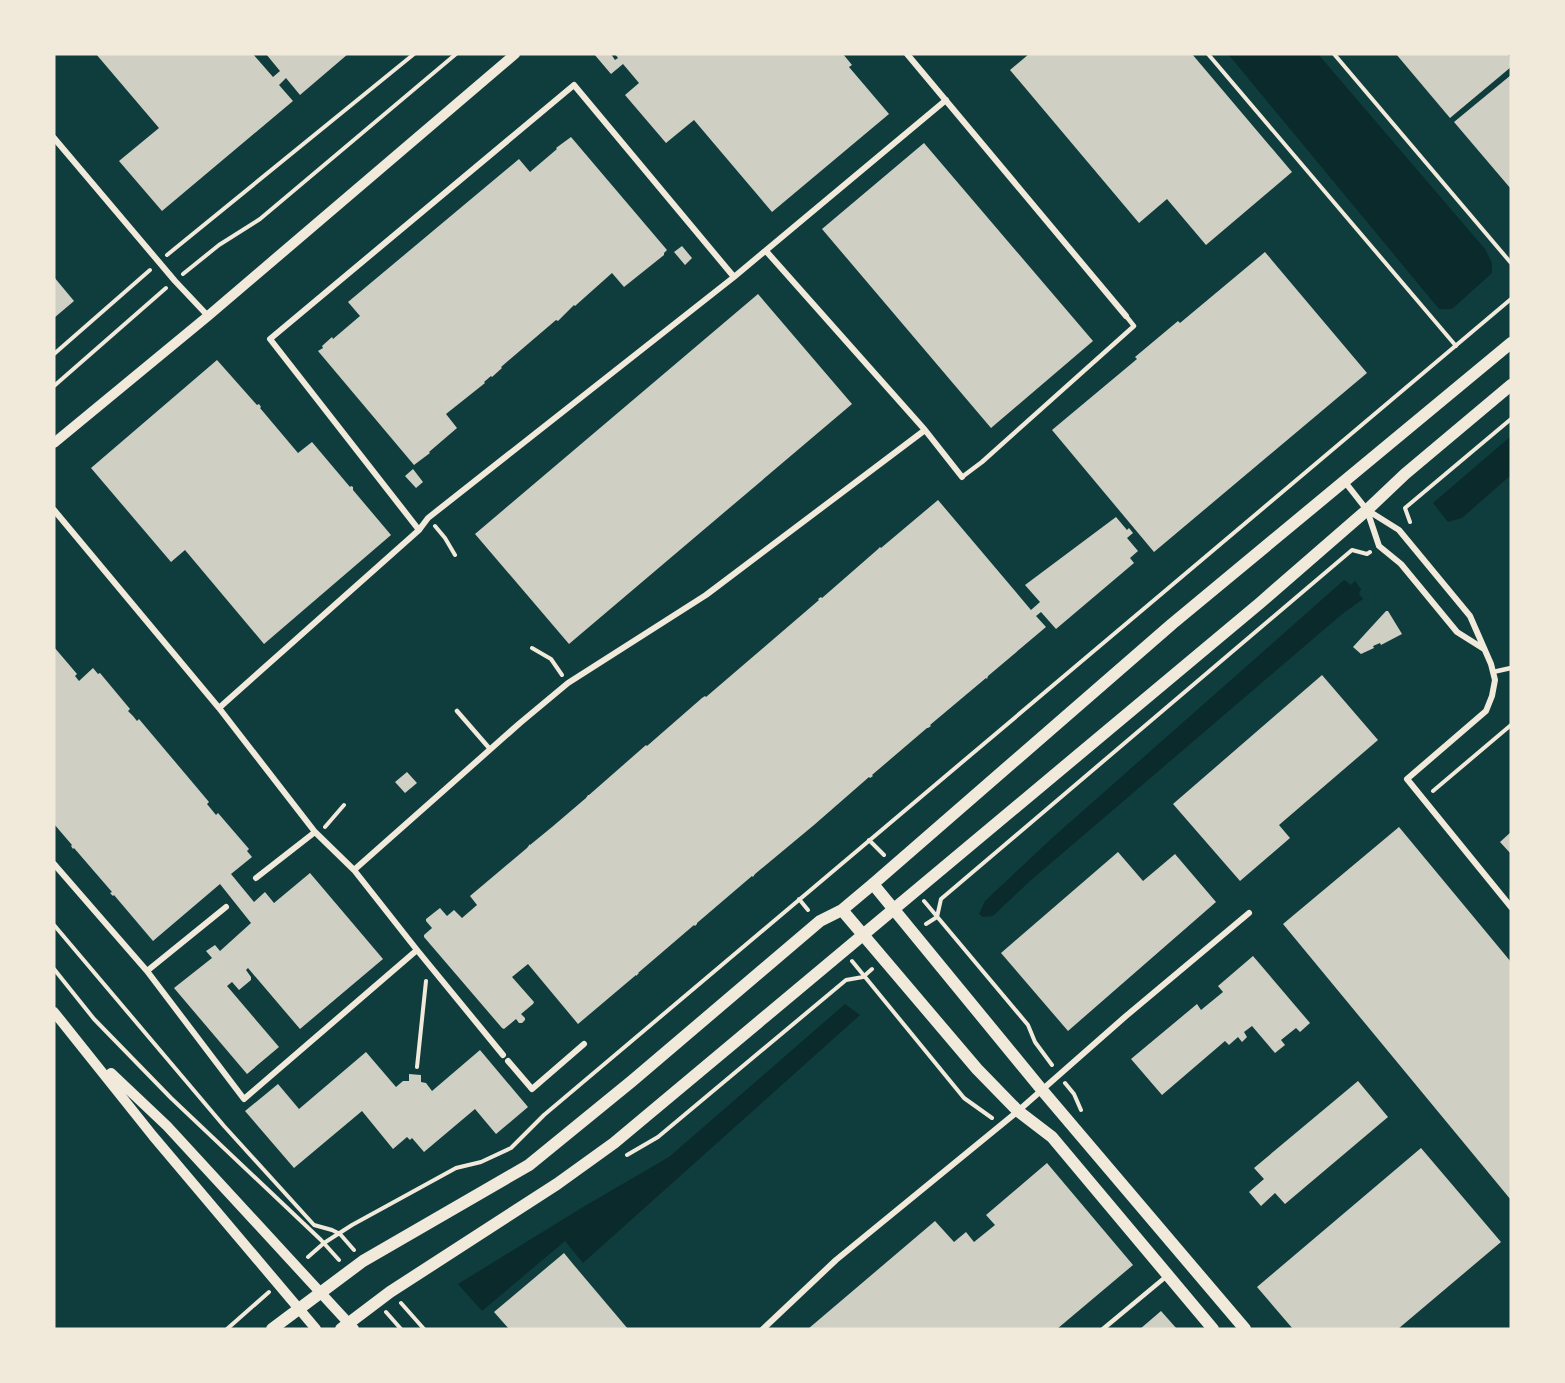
<svg xmlns="http://www.w3.org/2000/svg" width="1565" height="1383" font-family="Jost,sans-serif">
	<style>
		.water { fill: #0a2a2b }
		.building { fill: #cfcfc3 }
		.lines { fill: none; stroke-linecap: round; stroke-linejoin: round }
		.path { stroke: #f1e9da; stroke-width: 4 }
		.service { stroke: #f1e9da; stroke-width: 4.5 }
		.minor { stroke: #f1e9da; stroke-width: 6 }
		.tertiary { stroke: #f1e9da; stroke-width: 10 }
		.secondary { stroke: #f1e9da; stroke-width: 12 }
	</style>
	<rect width="100%" height="100%" fill="#0f3d3e"/>
	<path class="water" d="M 1228,54 L 1318,54 L 1485,249 L 1492,263 L 1492,273 L 1452,309 L 1439,309 Z
		M 1511,436 L 1511,475 L 1462,518 L 1448,522 L 1433,503 Z
		M 1344,580 L 1351,585 L 1355,581 L 1361,589 L 1359,594 L 1363,599 L 1341,615 L 1030,881 L 993,916 L 983,917 L 979,914 L 985,901 L 1051,839 Z
		M 845,1004 L 860,1015 L 583,1263 L 565,1241 L 482,1311 L 458,1284 L 583,1207 L 669,1157 Z"/>
	<path class="building" d="M 96,54 L 253,54 L 273,77 L 280,71 L 266,54 L 348,54 L 300,95 L 286,78 L 279,85 L 293,101 L 162,211 L 119,161 L 159,128 Z
		M 594,54 L 611,54 L 615,60 L 618,58 L 615,54 L 838,54 L 839,55 L 843,54 L 852,65 L 849,67 L 889,114 L 772,212 L 694,120 L 666,143 L 625,95 L 639,83 L 623,64 L 611,74 Z
		M 1029,54 L 1192,54 L 1292,172 L 1206,245 L 1167,199 L 1139,223 L 1010,70 Z
		M 1396,54 L 1508,54 L 1511,58 L 1511,67 L 1450,118 Z
		M 1511,75 L 1511,189 L 1454,122 Z
		M 571,137 L 667,250 L 664,253 L 664,255 L 624,287 L 612,273 L 575,306 L 574,305 L 558,321 L 556,320 L 501,367 L 502,368 L 492,377 L 491,376 L 484,382 L 485,383 L 446,414 L 457,428 L 429,452 L 430,453 L 414,465 L 318,351 L 323,348 L 322,346 L 332,337 L 333,339 L 360,316 L 348,302 L 519,159 L 530,172 L 557,149 L 556,148 Z
		M 924,143 L 1093,341 L 991,428 L 822,229 Z
		M 682,246 L 692,258 L 685,265 L 674,252 Z
		M 1265,252 L 1367,373 L 1154,552 L 1052,430 L 1137,359 L 1135,357 L 1178,321 L 1180,323 Z
		M 54,277 L 74,301 L 54,318 Z
		M 758,294 L 852,404 L 569,644 L 475,534 Z
		M 217,360 L 257,405 L 259,404 L 261,407 L 260,408 L 298,453 L 312,442 L 350,487 L 351,486 L 353,487 L 353,490 L 391,535 L 264,644 L 185,550 L 171,562 L 91,468 Z
		M 413,469 L 423,482 L 416,488 L 405,476 Z
		M 938,500 L 1031,610 L 1040,602 L 1025,585 L 1116,517 L 1127,530 L 1129,528 L 1133,533 L 1127,538 L 1138,551 L 1130,558 L 1134,563 L 1056,629 L 1041,612 L 1036,616 L 1046,627 L 988,676 L 987,679 L 986,678 L 930,725 L 931,726 L 928,728 L 927,728 L 872,775 L 873,776 L 870,778 L 869,777 L 814,825 L 755,874 L 753,877 L 752,876 L 697,923 L 697,924 L 695,926 L 694,925 L 638,973 L 639,973 L 636,976 L 636,975 L 578,1024 L 528,964 L 512,977 L 534,1002 L 533,1004 L 521,1014 L 525,1018 L 525,1020 L 522,1023 L 519,1023 L 516,1019 L 504,1029 L 502,1028 L 424,937 L 424,935 L 432,928 L 426,921 L 426,919 L 440,908 L 447,916 L 454,910 L 462,918 L 477,905 L 470,896 L 527,848 L 530,844 L 530,845 L 552,827 L 586,798 L 588,795 L 589,795 L 646,745 L 647,746 L 702,698 L 705,696 L 706,697 L 819,600 L 818,599 L 821,597 L 822,598 L 877,550 L 880,547 L 881,548 Z
		M 1386,611 L 1388,611 L 1402,634 L 1381,645 L 1380,643 L 1373,646 L 1374,648 L 1361,654 L 1353,647 Z
		M 54,647 L 77,674 L 75,676 L 79,681 L 93,668 L 98,674 L 100,673 L 130,709 L 128,711 L 133,716 L 137,721 L 139,719 L 209,802 L 207,804 L 216,815 L 218,813 L 249,849 L 247,851 L 252,857 L 231,874 L 254,902 L 265,892 L 274,903 L 310,873 L 383,959 L 300,1029 L 248,968 L 246,970 L 251,977 L 251,980 L 239,990 L 232,982 L 227,986 L 279,1047 L 247,1074 L 174,988 L 212,958 L 206,951 L 215,945 L 220,951 L 251,923 L 220,884 L 153,941 L 114,895 L 113,896 L 110,893 L 112,892 L 74,848 L 73,849 L 71,846 L 72,845 L 54,824 Z
		M 1322,675 L 1378,740 L 1279,825 L 1290,838 L 1240,881 L 1173,804 Z
		M 407,772 L 417,783 L 405,793 L 395,782 Z
		M 1399,827 L 1511,962 L 1511,1200 L 1283,924 Z
		M 1511,832 L 1511,854 L 1500,842 Z
		M 1118,852 L 1143,881 L 1175,854 L 1216,902 L 1068,1031 L 1001,953 Z
		M 1253,956 L 1310,1023 L 1300,1032 L 1296,1028 L 1281,1040 L 1285,1045 L 1275,1053 L 1252,1026 L 1244,1032 L 1247,1037 L 1242,1042 L 1238,1037 L 1229,1045 L 1225,1041 L 1162,1095 L 1131,1059 L 1197,1004 L 1201,1010 L 1223,992 L 1218,986 Z
		M 480,1050 L 528,1107 L 496,1134 L 475,1109 L 424,1152 L 412,1138 L 410,1140 L 407,1137 L 393,1149 L 362,1111 L 294,1168 L 245,1111 L 278,1084 L 299,1109 L 366,1052 L 396,1087 L 403,1081 L 409,1081 L 409,1074 L 421,1075 L 421,1082 L 426,1083 L 432,1091 Z
		M 1358,1081 L 1388,1117 L 1285,1204 L 1275,1193 L 1261,1206 L 1249,1192 L 1264,1179 L 1254,1168 Z
		M 1421,1148 L 1501,1242 L 1398,1329 L 1293,1329 L 1257,1287 Z
		M 1047,1163 L 1133,1265 L 1057,1329 L 808,1329 L 935,1221 L 954,1242 L 966,1232 L 974,1242 L 995,1225 L 986,1215 Z
		M 564,1253 L 573,1264 L 628,1329 L 509,1329 L 494,1312 Z
		M 1161,1311 L 1177,1329 L 1140,1329 Z"/>
	<g class="lines">
		<path class="path" d="M 1208,54 L 1456,346
			M 1334,54 L 1511,263
			M 167,255 L 414,54
			M 183,274 L 219,245 L 260,219 L 456,54
			M 54,354 L 150,270
			M 54,386 L 166,288
			M 1410,522 L 1405,508 L 1511,419
			M 435,526 L 445,538 L 455,555
			M 532,648 L 551,659 L 562,675
			M 1433,791 L 1511,725
			M 325,827 L 344,805
			M 869,840 L 884,855
			M 799,899 L 808,910
			M 924,901 L 1028,1025 L 1035,1042 L 1052,1065
			M 926,924 L 937,917 L 941,899 L 1352,550 L 1367,554 L 1370,552
			M 54,925 L 224,1126 L 314,1225 L 332,1230 L 340,1234 L 354,1250
			M 852,961 L 964,1098 L 992,1118
			M 54,969 L 94,1019 L 171,1098 L 321,1240 L 339,1260
			M 417,1067 L 426,981
			M 1065,1083 L 1074,1094 L 1081,1110
			M 627,1155 L 658,1137 L 846,980 L 863,977 L 872,969
			M 308,1257 L 324,1243 L 352,1225 L 456,1168 L 481,1162 L 511,1148 L 544,1115 L 1511,299
			M 401,1303 L 424,1329
			M 386,1312 L 401,1329
			M 227,1329 L 269,1292"/>
		<path class="service" d="M 962,477 L 982,462 L 1134,326 L 1126,316
			M 1493,672 L 1511,668
			M 457,711 L 490,749
			M 1103,1329 L 1168,1275"/>
		<path class="minor" d="M 907,54 L 1126,316
			M 54,138 L 175,281 L 208,316
			M 766,251 L 925,430 L 962,477
			M 1345,482 L 1367,510 L 1379,546 L 1401,564 L 1457,632 L 1484,649
			M 54,510 L 219,708 L 315,832 L 354,870 L 417,950 L 503,1055
			M 1367,510 L 1399,530 L 1470,616 L 1491,664 L 1495,680 L 1492,696 L 1486,711 L 1407,779 L 1511,907
			M 419,530 L 270,339 L 574,85 L 734,277
			M 219,708 L 419,530 L 428,518 L 734,277 L 946,100
			M 54,864 L 147,971
			M 354,870 L 520,723 L 568,683 L 706,595 L 925,430
			M 256,878 L 315,832
			M 226,907 L 147,971 L 244,1099 L 417,950
			M 508,1061 L 532,1089 L 584,1044
			M 763,1329 L 836,1260 L 1018,1111 L 1126,1016 L 1249,913"/>
		<path class="tertiary" d="M 54,443 L 208,316 L 515,54
			M 54,1012 L 153,1136 L 316,1329
			M 111,1073 L 167,1126 L 354,1329"/>
		<path class="secondary" d="M 873,884 L 1042,1090 L 1245,1329
			M 842,910 L 977,1069 L 1018,1111 L 1052,1137 L 1213,1329
			M 272,1329 L 363,1261 L 529,1165 L 632,1081 L 820,921 L 842,910 L 873,884 L 1172,624 L 1511,343
			M 341,1329 L 390,1292 L 557,1184 L 614,1143 L 1260,603 L 1367,510 L 1405,474 L 1511,385"/>
	</g>
	<rect width="1565" height="1383" fill="none" stroke="#f1e9da" stroke-width="111"/>
</svg>
